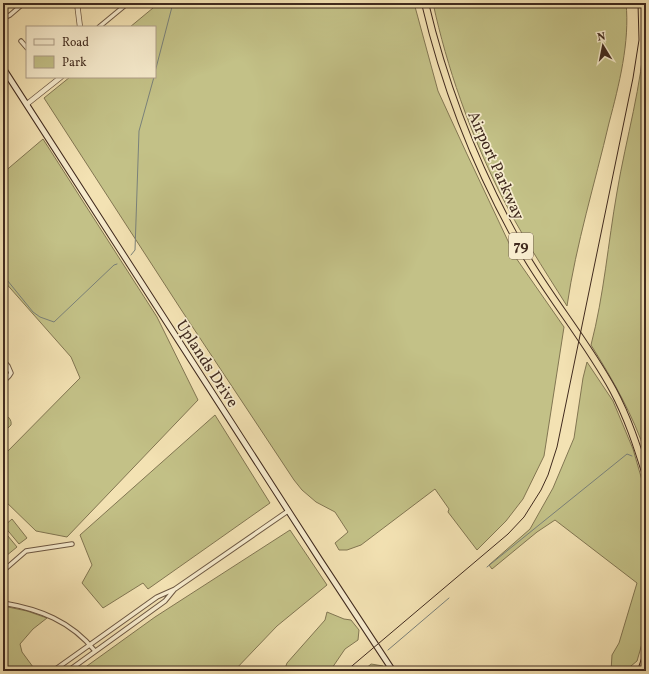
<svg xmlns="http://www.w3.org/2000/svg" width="649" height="674" font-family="Vollkorn,serif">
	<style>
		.green { fill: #c3c187; stroke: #827652 }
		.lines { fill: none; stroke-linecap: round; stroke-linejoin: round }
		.stream { stroke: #7a817a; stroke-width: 1 }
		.minor-casing { stroke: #6d5843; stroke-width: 5.5 }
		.tertiary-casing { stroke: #6d5843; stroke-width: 6 }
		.secondary-casing { stroke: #402a1e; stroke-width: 7 }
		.trunk-casing { stroke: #402a1e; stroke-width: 8 }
		.minor { stroke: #f7ecce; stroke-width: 3.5 }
		.tertiary { stroke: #f7ecce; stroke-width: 4.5 }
		.secondary { stroke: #f7ecce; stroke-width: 5 }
		.trunk { stroke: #f3e2b3; stroke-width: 6 }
		.tram { stroke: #402a1e; stroke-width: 1 }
		.labels { text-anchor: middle; stroke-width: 3.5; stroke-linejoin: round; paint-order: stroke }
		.shield { fill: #f7ecce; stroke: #776453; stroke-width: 1 }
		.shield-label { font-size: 15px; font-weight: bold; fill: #402a1e }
		.street-label { font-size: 16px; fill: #402a1e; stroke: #f7ecce }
	</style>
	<rect width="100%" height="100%" fill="#f3e2b3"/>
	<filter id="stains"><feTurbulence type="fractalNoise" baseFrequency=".005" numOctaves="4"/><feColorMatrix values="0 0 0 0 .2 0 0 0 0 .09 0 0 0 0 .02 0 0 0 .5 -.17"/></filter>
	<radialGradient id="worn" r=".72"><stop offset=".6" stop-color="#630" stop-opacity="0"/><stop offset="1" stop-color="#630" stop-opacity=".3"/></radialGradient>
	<path class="green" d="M 159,3 L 414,3 L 438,91 L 466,152 L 516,258 L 564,327 L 544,456 L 523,499 L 506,521 L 477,550 L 448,512 L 449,509 L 435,489 L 361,545 L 347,550 L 339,550 L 335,543 L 348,532 L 335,512 L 316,502 L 302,490 L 294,480 L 182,311 L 44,98 L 70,77 L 155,77 L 155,27 L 130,27 Z
		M 433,3 L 626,3 C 630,42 619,85 609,123 C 595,183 576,244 567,306 C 543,268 519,231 499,191 C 470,132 447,68 433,3 Z
		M 643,3 L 646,3 L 646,454 C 633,415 613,380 591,345 C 604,295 608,243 617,192 C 626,138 642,86 645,30 C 645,21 644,12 643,3 Z
		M 43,139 L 157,317 L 198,400 L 67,537 L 36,531 L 3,499 L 3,456 L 80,378 L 71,357 L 3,280 L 3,173 Z
		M 587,362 L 613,401 L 633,449 L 646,494 L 646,630 L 637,661 L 625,671 L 611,671 L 612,655 L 619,643 L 637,583 L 555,520 L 537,532 L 492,569 L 489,565 L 530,529 L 553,488 L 574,438 L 583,378 Z
		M 3,415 C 8,415 12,420 11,425 L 7,429 L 3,426 Z
		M 215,415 L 270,503 L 148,589 L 143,583 L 103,608 L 82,583 L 92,565 L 80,535 Z
		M 12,519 L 27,538 L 19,544 L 4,526 Z
		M 3,530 L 17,547 L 6,556 L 3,552 Z
		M 290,530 L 327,585 L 277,626 L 234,671 L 80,671 L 155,617 Z
		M 3,606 L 27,611 L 47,618 L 33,629 L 20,644 L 22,652 L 36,671 L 3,671 Z
		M 327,612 L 344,619 L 351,620 L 359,630 L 358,640 L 345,649 L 330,671 L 284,671 L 287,663 L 325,620 Z
		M 371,664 L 383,666 L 385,671 L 363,671 Z"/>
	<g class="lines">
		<path class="stream" d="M 155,72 L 173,3
			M 131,255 L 135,250 L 139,131 L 154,77
			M 3,275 L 33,312 L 40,317 L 54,322 L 114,265 L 117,264
			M 487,567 L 627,454 L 632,456
			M 388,650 L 449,598"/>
		<g class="minor-casing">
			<path id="minor" d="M 3,13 L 8,16 L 10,15 L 24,3
				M 99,27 L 128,3
				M 21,41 L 27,48
				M 3,360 L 8,366 L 11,373 L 9,376 L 3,382
				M 3,571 L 26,551 L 72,544
				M 3,603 C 39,609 71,621 95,651
				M 53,671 L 157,597 L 175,589 L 288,511
				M 68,671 L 165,601 L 174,590"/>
		</g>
		<g class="tertiary-casing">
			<path id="tertiary" d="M 77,3 L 80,27
				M 27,104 L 61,77"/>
		</g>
		<g class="secondary-casing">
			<path id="secondary" d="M 3,68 L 320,560 L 393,671"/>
		</g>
		<g class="trunk-casing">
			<path id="trunk" d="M 425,3 C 446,92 481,179 527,258 C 554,303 588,344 613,390 C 628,418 637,446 646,475
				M 641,671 L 646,656"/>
		</g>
		<use href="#minor" class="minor"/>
		<use href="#tertiary" class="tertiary"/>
		<use href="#secondary" class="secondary"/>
		<use href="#trunk" class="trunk"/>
		<path class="tram" d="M 346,671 L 508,534 L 524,517 L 541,490 L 548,475 L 557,447 L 633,78 L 639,40 L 638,3"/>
	</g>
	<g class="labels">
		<rect class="shield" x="509" y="233" width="24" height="26" rx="3"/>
		<g class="shield-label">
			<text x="521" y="251">79</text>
		</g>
		<g class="street-label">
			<text transform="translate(497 165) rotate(66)" y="6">Airport Parkway</text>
			<text transform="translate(208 363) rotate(57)" y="6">Uplands Drive</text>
		</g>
	</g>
	<rect width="649" height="674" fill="none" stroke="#f3e2b3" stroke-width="16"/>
	<rect x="4" y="4" width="641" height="666" fill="none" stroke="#402a1e" stroke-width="2"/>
	<rect x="8" y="8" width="633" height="658" fill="none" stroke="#402a1e"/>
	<rect x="26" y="26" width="130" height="52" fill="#f7ecce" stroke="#ae9e88"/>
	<rect x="34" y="39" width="20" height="6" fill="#f7ecce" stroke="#ae9e88"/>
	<text x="62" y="46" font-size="12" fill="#402a1e">Road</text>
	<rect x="34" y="56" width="20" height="12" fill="#c3c187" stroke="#ae9e88"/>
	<text x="62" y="66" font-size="12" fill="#402a1e">Park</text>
	<g transform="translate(603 46) rotate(350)" stroke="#f7ecce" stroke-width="3" paint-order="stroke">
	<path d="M0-3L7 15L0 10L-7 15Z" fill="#402a1e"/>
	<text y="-6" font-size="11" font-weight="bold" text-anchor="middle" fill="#402a1e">N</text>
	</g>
	<rect width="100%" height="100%" filter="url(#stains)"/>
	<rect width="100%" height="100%" fill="url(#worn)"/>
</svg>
